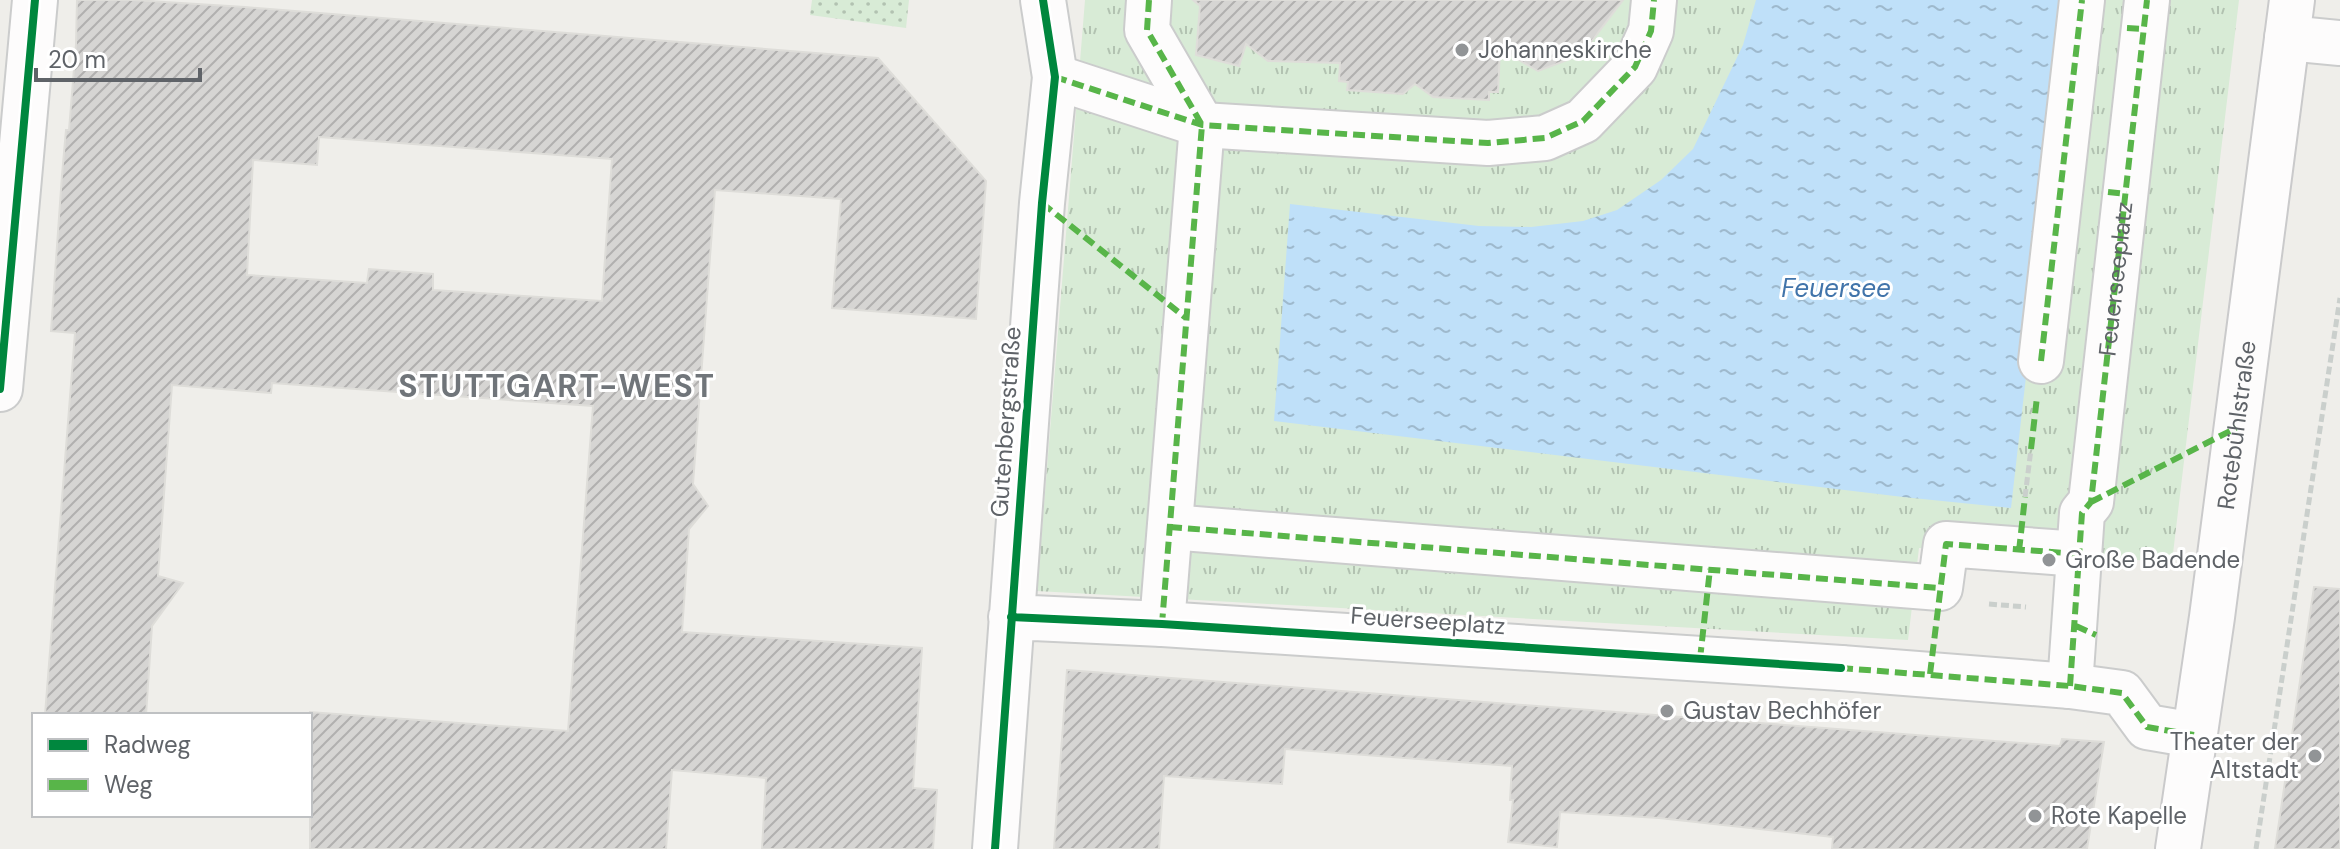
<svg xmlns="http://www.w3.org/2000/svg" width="2340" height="849" font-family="'DM Sans',sans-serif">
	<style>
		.grass { fill: url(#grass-dots) }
		.park { fill: url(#park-tufts) }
		.water { fill: url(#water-ripples) }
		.building { fill: url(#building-hatch); stroke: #deddd9; stroke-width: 2; fill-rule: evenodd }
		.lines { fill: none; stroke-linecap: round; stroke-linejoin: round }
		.pedestrian-casing { stroke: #cbcccc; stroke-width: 48 }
		.minor-casing { stroke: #cbcccc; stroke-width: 48 }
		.secondary-casing { stroke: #cacacb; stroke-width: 48 }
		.path { stroke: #cacfcc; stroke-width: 5; stroke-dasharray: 8 4; stroke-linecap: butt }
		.pedestrian { stroke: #fdfcfc; stroke-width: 44 }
		.minor { stroke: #fdfcfc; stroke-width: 44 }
		.secondary { stroke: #fdfcfc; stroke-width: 44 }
		.quiet { stroke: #58b549; stroke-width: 6; stroke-dasharray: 12 6; stroke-linecap: butt }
		.cycleway-casing { stroke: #fff; stroke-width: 13 }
		.cycleway { stroke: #00873e; stroke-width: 8 }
		.poi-dot { fill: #919496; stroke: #fff; stroke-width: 3 }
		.labels { text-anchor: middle; stroke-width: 6; stroke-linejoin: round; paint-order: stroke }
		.poi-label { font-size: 24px; fill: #5f6368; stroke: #fff; text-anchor: start }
		.street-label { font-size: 24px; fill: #5f6368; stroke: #fff }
		.water-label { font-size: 26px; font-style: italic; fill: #4174aa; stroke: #fff }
		.district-label { font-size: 32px; font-weight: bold; letter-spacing: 2px; fill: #70757a; stroke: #fff }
	</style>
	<defs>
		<pattern id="grass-dots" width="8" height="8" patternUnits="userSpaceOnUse" patternTransform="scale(2)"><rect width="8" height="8" fill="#d8ebd6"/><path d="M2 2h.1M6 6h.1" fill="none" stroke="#b2c2b1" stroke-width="1.8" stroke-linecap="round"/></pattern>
		<pattern id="park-tufts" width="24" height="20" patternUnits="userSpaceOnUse" patternTransform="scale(2)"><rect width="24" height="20" fill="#d8ebd6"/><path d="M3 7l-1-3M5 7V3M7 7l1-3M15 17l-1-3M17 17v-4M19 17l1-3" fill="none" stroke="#b2c2b1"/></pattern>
		<pattern id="water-ripples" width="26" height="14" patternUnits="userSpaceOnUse" patternTransform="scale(2)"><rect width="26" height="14" fill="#bfe0f9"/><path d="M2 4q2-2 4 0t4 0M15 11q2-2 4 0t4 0" fill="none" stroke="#9eb9cd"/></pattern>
		<pattern id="building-hatch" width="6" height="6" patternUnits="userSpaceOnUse" patternTransform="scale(2)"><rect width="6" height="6" fill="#d6d5d3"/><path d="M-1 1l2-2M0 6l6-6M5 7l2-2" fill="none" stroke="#b1b0af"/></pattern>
	</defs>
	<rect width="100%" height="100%" fill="#efeeea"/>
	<path class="grass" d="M 812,0 L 909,0 L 906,28 L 810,15 Z"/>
	<path class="park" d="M 1085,0 L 2239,0 L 2172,562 L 1919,548 L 1908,640 L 1037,591 Z"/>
	<path class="water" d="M 1756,0 L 2069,0 L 2011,508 L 1903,497 L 1274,421 L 1290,204 L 1479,226 L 1531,227 L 1583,221 L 1617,210 L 1661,180 L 1693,149 L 1743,45 Z"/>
	<path class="building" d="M 77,0 L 133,0 L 245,7 L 878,58 L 986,181 L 976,319 L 832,308 L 841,199 L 715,190 L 693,484 L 708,506 L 689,529 L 682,632 L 922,648 L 913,788 L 937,790 L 933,849 L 762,849 L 766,778 L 672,770 L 666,849 L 310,849 L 310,712 L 568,731 L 593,406 L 272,383 L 271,393 L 172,385 L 158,576 L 183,583 L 152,626 L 146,715 L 45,715 L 75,333 L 51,331 L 62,175 L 66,130 L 69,130 L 76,44 ZM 319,137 L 612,159 L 602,301 L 433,290 L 433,274 L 369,269 L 367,283 L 247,275 L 253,160 L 317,165 Z
		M 1193,0 L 1623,0 L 1581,55 L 1538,71 L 1500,49 L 1498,92 L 1489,92 L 1489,100 L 1433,97 L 1415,84 L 1403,94 L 1347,90 L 1348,82 L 1339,81 L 1340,63 L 1268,61 L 1246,44 L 1239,66 L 1196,55 L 1200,6 Z
		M 2314,587 L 2340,589 L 2340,849 L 2275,849 Z
		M 1067,670 L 2060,746 L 2062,739 L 2104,742 L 2087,849 L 1832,849 L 1833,837 L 1659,818 L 1560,812 L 1557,847 L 1508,842 L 1513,800 L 1510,800 L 1512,766 L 1285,749 L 1282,784 L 1164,776 L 1159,849 L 1054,849 Z"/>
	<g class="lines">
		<g class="pedestrian-casing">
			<g id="pedestrian">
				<path d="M 1149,0 L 1147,30 L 1202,125 L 1162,624"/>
				<path d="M 1055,77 L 1202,125 L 1488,143 L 1545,138 L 1583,121 L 1635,67 L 1651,31 L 1654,0"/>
				<path d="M 2041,361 L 2082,0"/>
				<path d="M 1170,527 L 1940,588 L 1946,544 L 2079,554"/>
				<path d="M 1841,668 L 2070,686 L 2122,693 L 2147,727 L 2194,735"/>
				<path id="s1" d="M 2070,686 L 2082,513 L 2091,502 L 2147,0"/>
			</g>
		</g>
		<g class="minor-casing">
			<path id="minor" d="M 2287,38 L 2340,43
				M 0,389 L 35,0
				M 1011,617 L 1162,624 L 1841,668
				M 995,849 L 1042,203 L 1055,77 L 1043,0"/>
		</g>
		<g class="secondary-casing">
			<g id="secondary">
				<path id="s2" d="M 2178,849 L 2212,617 L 2292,0"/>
			</g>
		</g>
		<path class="path" d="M 2025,497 L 2031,449
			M 1989,604 L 2026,607
			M 2256,849 L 2340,298"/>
		<use href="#pedestrian" class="pedestrian"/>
		<use href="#minor" class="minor"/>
		<use href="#secondary" class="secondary"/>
		<path class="quiet" d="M 1149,0 L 1147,30 L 1202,125 L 1162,624
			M 2127,28 L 2144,29
			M 1055,77 L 1202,125 L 1488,143 L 1545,138 L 1583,121 L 1635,67 L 1651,31 L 1654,0
			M 2108,192 L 2126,194
			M 1042,203 L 1186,318
			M 2041,361 L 2082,0
			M 2031,449 L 2037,397
			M 2091,502 L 2236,428
			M 1170,527 L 1940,588
			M 2019,551 L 2025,497
			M 2076,626 L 2096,635
			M 1700,659 L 1710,569
			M 1841,668 L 2070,686 L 2122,693 L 2147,727 L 2194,735
			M 1930,674 L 1946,544 L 2079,554
			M 2070,686 L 2082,513 L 2091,502 L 2147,0"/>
		<g class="cycleway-casing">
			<path id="cycleway" d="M 0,389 L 35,0
				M 1011,617 L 1162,624 L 1841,668
				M 995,849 L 1042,203 L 1055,77 L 1043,0"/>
		</g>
		<use href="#cycleway" class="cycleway"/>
	</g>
	<g class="poi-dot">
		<circle cx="1462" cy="50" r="8"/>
		<circle cx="2049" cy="560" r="8"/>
		<circle cx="1667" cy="711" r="8"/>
		<circle cx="2315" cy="756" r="8"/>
		<circle cx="2035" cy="816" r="8"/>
	</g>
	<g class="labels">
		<g class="poi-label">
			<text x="1478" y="58">Johanneskirche</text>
			<text x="2065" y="568">Große Badende</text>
			<text x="1683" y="719">Gustav Bechhöfer</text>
			<text x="2299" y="750" text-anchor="end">Theater der<tspan x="2299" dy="28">Altstadt</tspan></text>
			<text x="2051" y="824">Rote Kapelle</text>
		</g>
		<g class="street-label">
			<text dy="8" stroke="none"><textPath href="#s1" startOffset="412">Feuerseeplatz</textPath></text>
			<text transform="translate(1006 422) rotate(-86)" y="8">Gutenbergstraße</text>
			<text dy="8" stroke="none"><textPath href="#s2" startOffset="428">Rotebühlstraße</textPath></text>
			<text transform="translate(1428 621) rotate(4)" y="8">Feuerseeplatz</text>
		</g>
		<g class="water-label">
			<text x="1836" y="297">Feuersee</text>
		</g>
		<g class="district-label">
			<text x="557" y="397">STUTTGART-WEST</text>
		</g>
	</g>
	<rect x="32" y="713" width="280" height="104" fill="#ffffff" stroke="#bfc1c3" stroke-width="2"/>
	<rect x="48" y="739" width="40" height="12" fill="#00873e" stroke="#bfc1c3" stroke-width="2"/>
	<text x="104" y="753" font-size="24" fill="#5f6368">Radweg</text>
	<rect x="48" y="779" width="40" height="12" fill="#58b549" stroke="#bfc1c3" stroke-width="2"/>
	<text x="104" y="793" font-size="24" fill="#5f6368">Weg</text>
	<path d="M36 68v12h164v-12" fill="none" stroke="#5f6368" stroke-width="4"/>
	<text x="48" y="68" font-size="24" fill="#5f6368" stroke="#ffffff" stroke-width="6" paint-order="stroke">20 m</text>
</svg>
